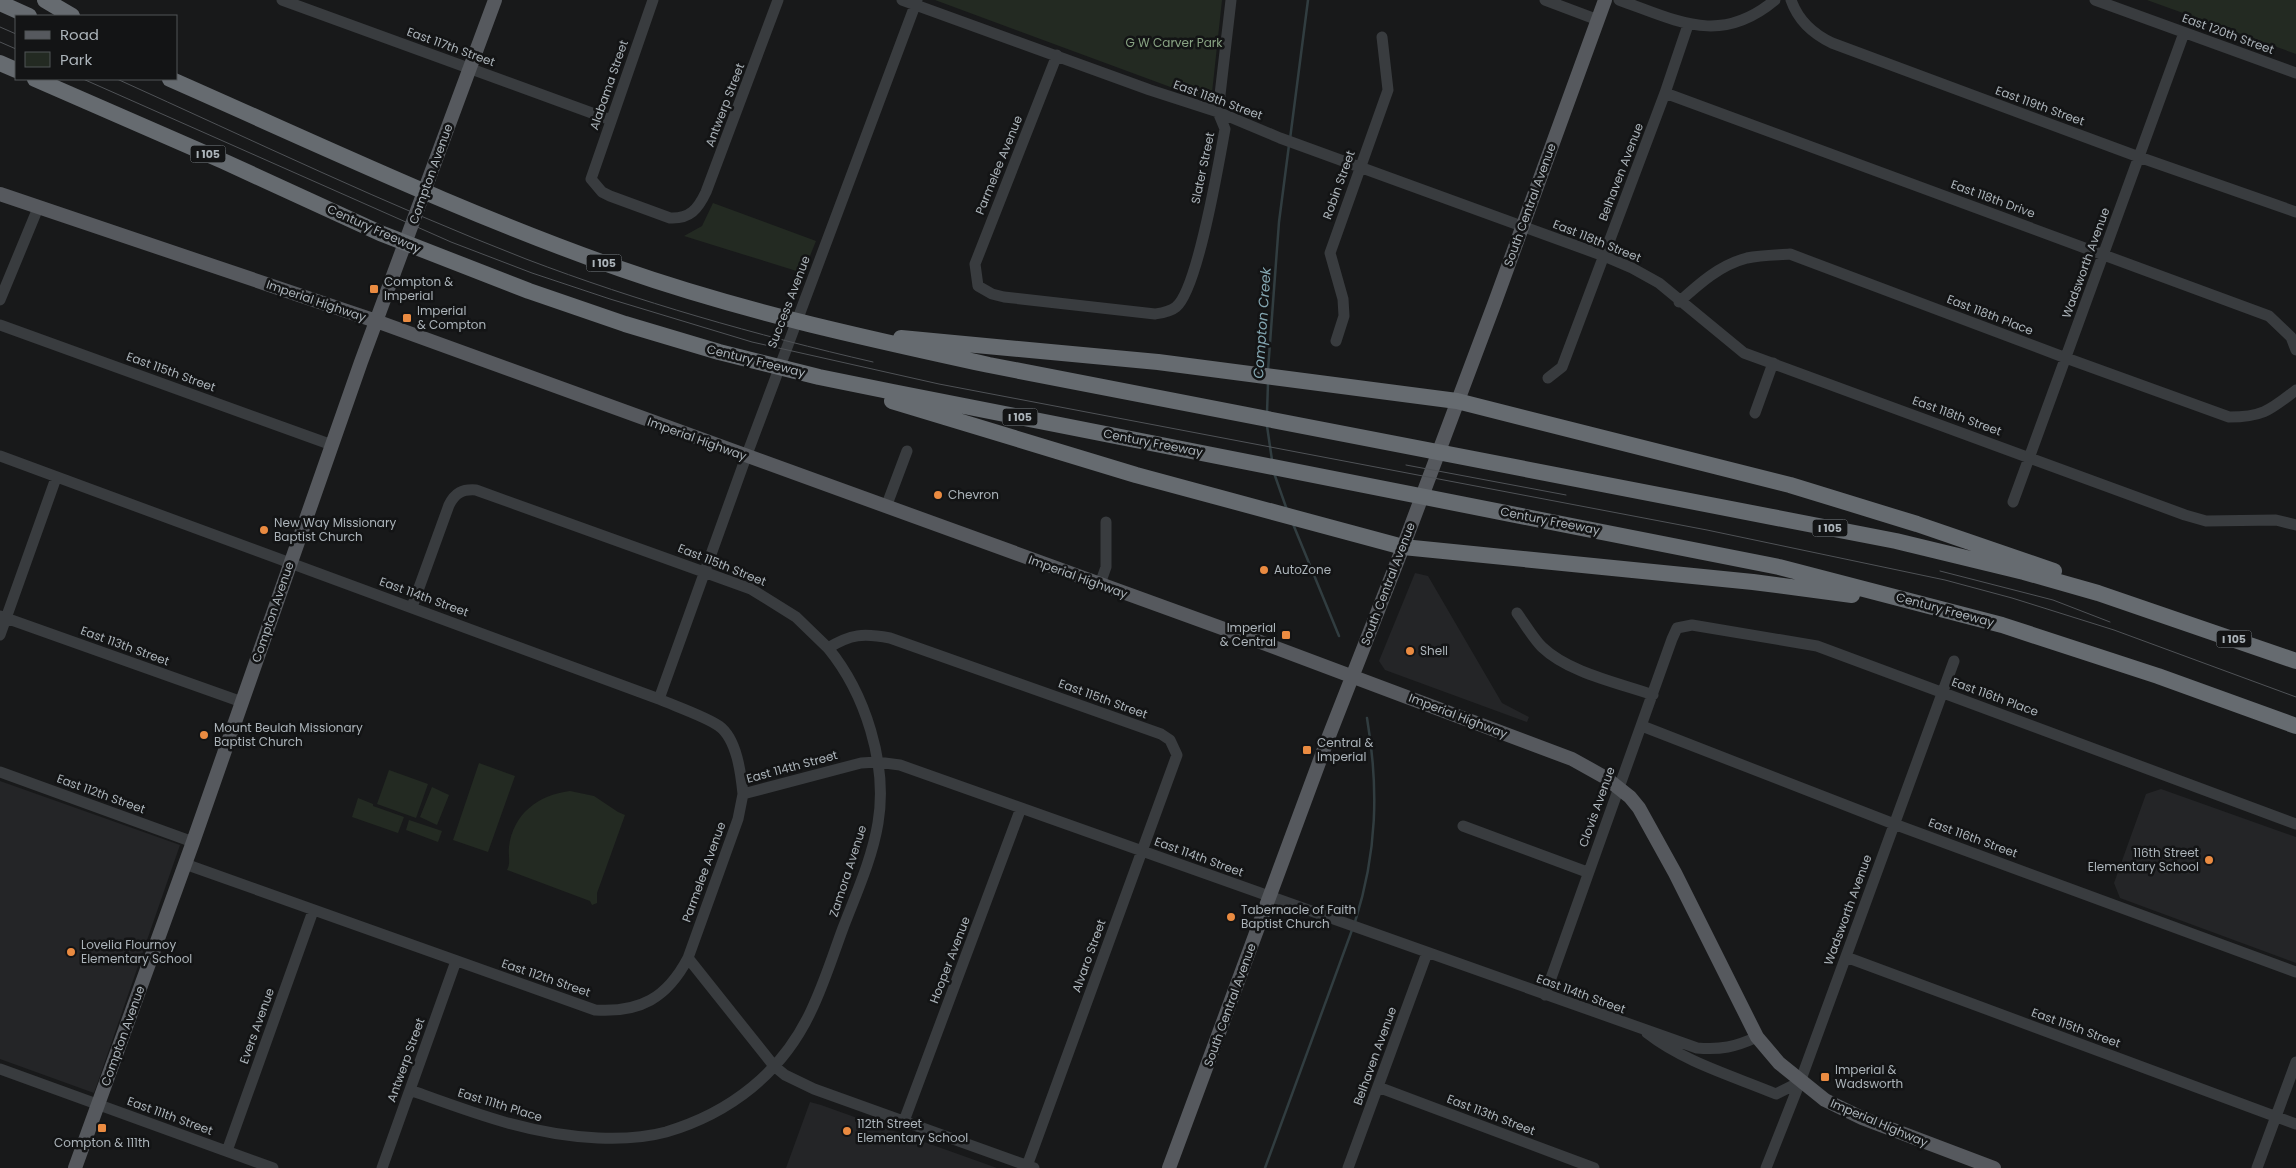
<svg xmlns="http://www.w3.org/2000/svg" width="2296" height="1168" font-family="Poppins,sans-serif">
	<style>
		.built { fill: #242527 }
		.green { fill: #232a22 }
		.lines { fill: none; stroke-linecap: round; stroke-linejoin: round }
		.stream { stroke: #313d40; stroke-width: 2.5 }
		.minor { stroke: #393c3f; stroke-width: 11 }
		.major { stroke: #56595e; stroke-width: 14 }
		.highway { stroke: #666b70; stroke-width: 16 }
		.tram { stroke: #4f5256; stroke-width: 1 }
		.poi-dot { fill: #ea8b41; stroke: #131415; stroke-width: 2 }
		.labels { text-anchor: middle; stroke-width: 5; stroke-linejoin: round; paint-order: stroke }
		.shield { fill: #131415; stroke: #7d8388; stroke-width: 1 }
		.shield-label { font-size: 11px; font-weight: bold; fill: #abb3b9 }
		.street-label { font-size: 12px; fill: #abb3b9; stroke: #131415 }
		.park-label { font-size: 12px; fill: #88a383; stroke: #131415 }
		.poi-label { font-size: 12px; fill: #abb3b9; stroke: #131415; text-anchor: start }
		.water-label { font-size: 14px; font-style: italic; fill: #84a7b2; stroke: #131415 }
	</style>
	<rect width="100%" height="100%" fill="#18191a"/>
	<path class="built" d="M 1415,573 L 1428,576 L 1502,703 L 1529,717 L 1527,722 L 1385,670 L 1379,661 Z
		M 0,781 L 180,845 L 94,1093 L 0,1059 Z
		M 2161,789 L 2296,837 L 2296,963 L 2120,898 L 2114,883 L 2146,794 Z
		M 810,1102 L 821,1105 L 997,1168 L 786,1168 Z"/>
	<path class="green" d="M 935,0 L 1222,0 L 1211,102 Z
		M 2147,0 L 2296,0 L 2296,54 Z
		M 713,203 L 816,241 L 803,273 L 684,236 L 702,226 Z
		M 479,763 L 515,776 L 488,852 L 453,840 Z
		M 389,770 L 428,784 L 416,818 L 377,804 Z
		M 432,787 L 449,795 L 437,825 L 420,817 Z
		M 570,791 L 594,796 L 618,812 L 625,815 L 597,893 L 597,903 L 592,905 L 590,901 L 507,870 C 511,863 508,855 509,847 C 513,814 538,795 570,791 Z
		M 358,798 L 373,804 L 373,806 L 404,817 L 398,833 L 352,817 Z
		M 409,820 L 442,831 L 438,842 L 406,830 Z"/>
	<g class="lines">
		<path class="stream" d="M 1290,139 L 1308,0
			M 1268,370 L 1279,222 L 1289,145
			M 1267,413 L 1268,383
			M 1267,426 L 1272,460
			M 1274,473 L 1287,510
			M 1293,524 L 1339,636
			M 1355,922 C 1377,853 1379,789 1367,718
			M 1265,1168 L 1352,930"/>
		<path class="minor" d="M 282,0 L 611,120
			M 653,0 L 591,179 L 602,192 L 610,196 L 670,218 C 690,219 698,209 706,192 L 778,0
			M 902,0 L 1150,90 L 1218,112 L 1280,138 L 1604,256 L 1632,268 L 1659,283 L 1744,353 L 2185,515 L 2206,521 L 2276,520 L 2296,525
			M 1545,0 L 1598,20
			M 1619,0 C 1678,21 1720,46 1775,0
			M 1791,0 C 1798,20 1813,34 1832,43 L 2139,157 L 2296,212
			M 2095,0 L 2296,73
			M 1057,55 L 975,264 L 978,286 L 992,294 L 1004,297 L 1155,314 C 1162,313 1170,312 1176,307 C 1198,289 1219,161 1225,129 L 1218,112 L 1231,0
			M 1665,93 L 2269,316 L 2291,337 L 2296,350
			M 0,300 L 38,208
			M 1679,302 C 1700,283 1720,265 1747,258 C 1761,255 1777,255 1790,254 L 2066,358 L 2229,417 C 2263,417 2270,410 2296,390
			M 0,325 L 332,445
			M 1336,341 L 1344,316 L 1343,299 L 1330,253 L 1388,90 L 1382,37
			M 1548,378 L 1562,367 L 1665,93 L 1688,25
			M 1755,413 L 1773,363
			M 0,456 L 659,699 C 675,706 707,717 719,726 C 737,739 741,774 743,794 L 861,763 L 877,762 L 900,765 L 1697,1048 C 1721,1050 1735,1047 1757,1037
			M 2013,502 L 2184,33
			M 886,507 L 907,451
			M 1100,584 L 1106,567 L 1106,522
			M 412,607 L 449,505 C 455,493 462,489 476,490 L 751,589 L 796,617 L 828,648 C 851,634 863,633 890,638 L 1161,734 L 1170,740 L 1177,755 L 1027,1166
			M 1517,613 C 1525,624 1533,638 1542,647 C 1569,673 1619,683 1653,695
			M 0,616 L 242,702
			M 0,635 L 56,478
			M 659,699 L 746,457 L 917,0
			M 1642,726 L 1894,824 L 2296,972
			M 0,772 L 193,842
			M 1463,826 L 1587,872
			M 185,864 L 595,1010 C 640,1013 667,998 688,958 L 774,1066 L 785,1075 L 814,1089 L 1034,1168
			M 1846,957 L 2296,1124
			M 688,958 L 738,819 L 743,794
			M 1545,995 L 1672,639 L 1677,628 L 1692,625 L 1817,646 L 2296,824
			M 1647,1033 C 1684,1062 1733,1076 1776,1094 L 1800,1082
			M 0,1069 L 273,1168
			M 1378,1087 L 1594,1168
			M 410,1090 C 474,1113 530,1135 598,1138 C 620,1139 644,1138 666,1132 C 730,1113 782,1073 811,1011 C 824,984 833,955 843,928 C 856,894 872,859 878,823 C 888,764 865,693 828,648
			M 904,1121 L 1021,808
			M 227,1151 L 313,911
			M 382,1168 L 456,961
			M 1348,1168 L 1427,953
			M 1766,1168 L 1800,1082 L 1954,661
			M 2257,1168 L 2296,1062"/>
		<path class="major" d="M 0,194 L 376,321 L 1263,643 L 1572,759 L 1606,778 L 1630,797 L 1639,808 L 1675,873 L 1757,1037 L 1779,1063 L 1825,1100 L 1862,1118 L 1994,1168
			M 75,1168 L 193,842 L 361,362 L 495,0
			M 1169,1168 L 1327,741 L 1403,547 L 1495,302 L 1605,0"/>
		<path class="highway" d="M 45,0 L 72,16
			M 0,3 L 29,16
			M 0,63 L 16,70
			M 35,79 L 223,161 L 380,233 L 529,291 L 625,324 L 719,352 L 819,377 L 893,392 L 1779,567 L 2002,625 L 2158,676 L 2296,726
			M 170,79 C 320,145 467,215 621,269 C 741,311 865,338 989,365 L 1896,541 L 2024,572 L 2098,593 L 2296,661
			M 901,338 L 1158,362 L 1457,401 L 1790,485 L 1917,524 L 2054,571
			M 892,401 L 1136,475 L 1403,547 L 1753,582 L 1852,595"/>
		<path class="tram" d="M 0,27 L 16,34
			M 0,42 L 16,49
			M 83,79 L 451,242 L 532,273 L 610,299 L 752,342 L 939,384 L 1707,530 L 1945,580 L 2012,598 L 2114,630 L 2296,697
			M 117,79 C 252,140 387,205 526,259 C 639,302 756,335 873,362
			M 1406,465 L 1566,495
			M 1940,571 L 2053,600 L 2110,622"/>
	</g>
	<g class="poi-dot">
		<rect x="369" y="284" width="10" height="10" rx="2.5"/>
		<rect x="402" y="313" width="10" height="10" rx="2.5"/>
		<circle cx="938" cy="495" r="5"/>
		<circle cx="264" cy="530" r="5"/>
		<circle cx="1264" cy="570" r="5"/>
		<rect x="1281" y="630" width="10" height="10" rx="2.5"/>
		<circle cx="1410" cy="651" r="5"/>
		<circle cx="204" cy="735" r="5"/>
		<rect x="1302" y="745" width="10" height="10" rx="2.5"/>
		<circle cx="2209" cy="860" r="5"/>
		<circle cx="1231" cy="917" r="5"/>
		<circle cx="71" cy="952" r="5"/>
		<rect x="1820" y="1072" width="10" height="10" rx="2.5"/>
		<rect x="97" y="1123" width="10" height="10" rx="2.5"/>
		<circle cx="847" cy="1131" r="5"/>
	</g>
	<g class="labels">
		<g class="shield">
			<rect x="190.5" y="145.5" width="35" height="17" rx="4"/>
			<rect x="586.5" y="254.5" width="35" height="17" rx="4"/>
			<rect x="1002.5" y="408.5" width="35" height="17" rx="4"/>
			<rect x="1812.5" y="519.5" width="35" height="17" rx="4"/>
			<rect x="2216.5" y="630.5" width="35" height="17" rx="4"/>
		</g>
		<g class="shield-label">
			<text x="208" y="158">I 105</text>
			<text x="604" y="267">I 105</text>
			<text x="1020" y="421">I 105</text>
			<text x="1830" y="532">I 105</text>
			<text x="2234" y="643">I 105</text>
		</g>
		<g class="street-label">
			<text transform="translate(2228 34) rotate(20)" y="4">East 120th Street</text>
			<text transform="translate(451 47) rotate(20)" y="4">East 117th Street</text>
			<text transform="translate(609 85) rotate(-71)" y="4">Alabama Street</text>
			<text transform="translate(1218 100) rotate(20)" y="4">East 118th Street</text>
			<text transform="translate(725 105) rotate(-69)" y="4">Antwerp Street</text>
			<text transform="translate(2040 106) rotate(20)" y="4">East 119th Street</text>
			<text transform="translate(999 165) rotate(-68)" y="4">Parmelee Avenue</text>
			<text transform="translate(1203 168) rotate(-78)" y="4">Slater Street</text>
			<text transform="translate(1621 172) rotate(-69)" y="4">Belhaven Avenue</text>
			<text transform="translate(431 174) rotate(-70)" y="4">Compton Avenue</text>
			<text transform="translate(1339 185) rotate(-70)" y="4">Robin Street</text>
			<text transform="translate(1993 199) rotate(20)" y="4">East 118th Drive</text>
			<text transform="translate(1530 205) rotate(-70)" y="4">South Central Avenue</text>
			<text transform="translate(374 229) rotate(24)" y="4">Century Freeway</text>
			<text transform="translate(1597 241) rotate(22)" y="4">East 118th Street</text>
			<text transform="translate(2086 263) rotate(-70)" y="4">Wadsworth Avenue</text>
			<text transform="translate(316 301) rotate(19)" y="4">Imperial Highway</text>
			<text transform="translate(789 302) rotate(-69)" y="4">Success Avenue</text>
			<text transform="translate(1990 315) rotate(21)" y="4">East 118th Place</text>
			<text transform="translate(756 361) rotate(14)" y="4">Century Freeway</text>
			<text transform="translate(171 372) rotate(20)" y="4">East 115th Street</text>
			<text transform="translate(1957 416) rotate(20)" y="4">East 118th Street</text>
			<text transform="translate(697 439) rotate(20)" y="4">Imperial Highway</text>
			<text transform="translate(1153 443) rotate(11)" y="4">Century Freeway</text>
			<text transform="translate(1550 521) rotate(11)" y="4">Century Freeway</text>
			<text transform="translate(722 565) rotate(22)" y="4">East 115th Street</text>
			<text transform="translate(1078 577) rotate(20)" y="4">Imperial Highway</text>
			<text transform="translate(1388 584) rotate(-69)" y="4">South Central Avenue</text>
			<text transform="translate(424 597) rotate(20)" y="4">East 114th Street</text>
			<text transform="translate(1945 610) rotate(15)" y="4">Century Freeway</text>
			<text transform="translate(273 612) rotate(-71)" y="4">Compton Avenue</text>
			<text transform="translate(125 646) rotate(20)" y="4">East 113th Street</text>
			<text transform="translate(1995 697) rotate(20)" y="4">East 116th Place</text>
			<text transform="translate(1103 699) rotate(20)" y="4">East 115th Street</text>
			<text transform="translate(1458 716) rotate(21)" y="4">Imperial Highway</text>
			<text transform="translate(792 767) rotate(-15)" y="4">East 114th Street</text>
			<text transform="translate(101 794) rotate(20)" y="4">East 112th Street</text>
			<text transform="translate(1597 807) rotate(-70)" y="4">Clovis Avenue</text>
			<text transform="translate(1973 838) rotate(20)" y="4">East 116th Street</text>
			<text transform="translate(1199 857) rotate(20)" y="4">East 114th Street</text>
			<text transform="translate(848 871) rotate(-72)" y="4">Zamora Avenue</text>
			<text transform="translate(704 872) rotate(-70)" y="4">Parmelee Avenue</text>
			<text transform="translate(1848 910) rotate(-70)" y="4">Wadsworth Avenue</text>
			<text transform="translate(1089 956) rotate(-70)" y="4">Alvaro Street</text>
			<text transform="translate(950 960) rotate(-69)" y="4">Hooper Avenue</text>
			<text transform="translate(546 978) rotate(19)" y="4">East 112th Street</text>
			<text transform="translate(1581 994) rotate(20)" y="4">East 114th Street</text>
			<text transform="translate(1230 1005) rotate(-70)" y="4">South Central Avenue</text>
			<text transform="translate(257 1026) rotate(-70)" y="4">Evers Avenue</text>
			<text transform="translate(2076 1028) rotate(20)" y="4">East 115th Street</text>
			<text transform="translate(123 1036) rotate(-70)" y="4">Compton Avenue</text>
			<text transform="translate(1375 1056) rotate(-70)" y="4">Belhaven Avenue</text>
			<text transform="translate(406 1060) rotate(-70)" y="4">Antwerp Street</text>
			<text transform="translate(500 1105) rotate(17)" y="4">East 111th Place</text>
			<text transform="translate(1491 1115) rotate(21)" y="4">East 113th Street</text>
			<text transform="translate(170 1116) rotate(20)" y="4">East 111th Street</text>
			<text transform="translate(1879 1123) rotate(23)" y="4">Imperial Highway</text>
		</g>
		<g class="park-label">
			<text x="1174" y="47">G W Carver Park</text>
		</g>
		<g class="poi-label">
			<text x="384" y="286">Compton &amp;<tspan x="384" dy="14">Imperial</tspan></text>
			<text x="417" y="315">Imperial<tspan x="417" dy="14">&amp; Compton</tspan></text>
			<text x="948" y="499">Chevron</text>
			<text x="274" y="527">New Way Missionary<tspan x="274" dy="14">Baptist Church</tspan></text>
			<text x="1274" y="574">AutoZone</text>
			<text x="1276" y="632" text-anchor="end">Imperial<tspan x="1276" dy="14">&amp; Central</tspan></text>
			<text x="1420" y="655">Shell</text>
			<text x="214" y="732">Mount Beulah Missionary<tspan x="214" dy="14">Baptist Church</tspan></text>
			<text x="1317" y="747">Central &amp;<tspan x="1317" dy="14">Imperial</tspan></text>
			<text x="2199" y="857" text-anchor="end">116th Street<tspan x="2199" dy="14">Elementary School</tspan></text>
			<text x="1241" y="914">Tabernacle of Faith<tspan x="1241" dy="14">Baptist Church</tspan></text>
			<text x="81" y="949">Lovelia Flournoy<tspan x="81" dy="14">Elementary School</tspan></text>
			<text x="1835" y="1074">Imperial &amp;<tspan x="1835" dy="14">Wadsworth</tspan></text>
			<text x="857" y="1128">112th Street<tspan x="857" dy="14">Elementary School</tspan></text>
			<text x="102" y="1147" text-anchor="middle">Compton &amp; 111th</text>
		</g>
		<g class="water-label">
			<text transform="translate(1262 323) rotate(-86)" y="5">Compton Creek</text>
		</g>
	</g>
	<rect x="15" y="15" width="162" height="65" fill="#131415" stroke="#505457"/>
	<rect x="25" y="31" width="25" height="8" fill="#56595e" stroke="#505457"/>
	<text x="60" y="40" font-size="15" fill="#abb3b9">Road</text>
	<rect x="25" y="52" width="25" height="15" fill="#232a22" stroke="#505457"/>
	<text x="60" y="65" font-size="15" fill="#abb3b9">Park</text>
</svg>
